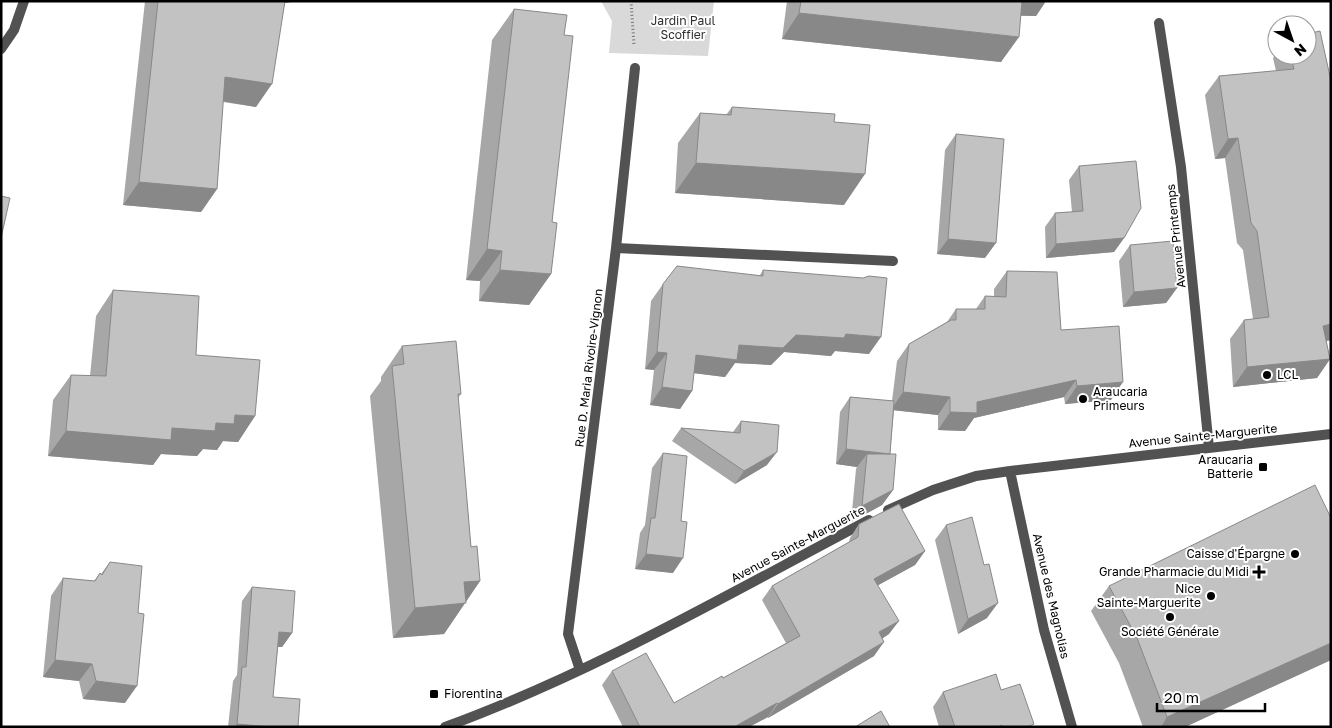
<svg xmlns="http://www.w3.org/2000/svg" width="1332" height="728" font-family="'Golos Text',sans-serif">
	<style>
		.green { fill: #d9d9d9 }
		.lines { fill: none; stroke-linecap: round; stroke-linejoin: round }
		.path { stroke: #747474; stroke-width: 3; stroke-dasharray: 1 2.5; stroke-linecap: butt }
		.street { stroke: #525252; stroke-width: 10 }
		.wall { fill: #a7a7a7 }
		.shaded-wall { fill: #888 }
		.building { fill: #c2c2c2; stroke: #888 }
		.poi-dot { fill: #000; stroke: #fff; stroke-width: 2 }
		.labels { text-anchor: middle; stroke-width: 4; stroke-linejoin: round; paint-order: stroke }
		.park-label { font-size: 12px; fill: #303030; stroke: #fff }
		.street-label { font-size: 12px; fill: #000; stroke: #fff }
		.poi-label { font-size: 12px; fill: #000; stroke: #fff; text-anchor: end }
	</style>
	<rect width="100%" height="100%" fill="#fff"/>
	<path class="green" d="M 601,1 L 714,1 L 708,56 L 609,53 L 612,21 Z"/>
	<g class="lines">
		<path class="path" d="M 631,1 L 634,45"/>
		<path class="street" d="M 1159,23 L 1181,167 L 1209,448
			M 1,49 L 14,30 L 24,1
			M 616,248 L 893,261
			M 1010,471 L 1044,630 L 1072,727
			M 888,510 L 933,490 L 976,476 L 1010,471 L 1331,434
			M 580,670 L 568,634 L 616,248 L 635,68
			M 445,727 C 593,673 730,593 869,520"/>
	</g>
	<path class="wall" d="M 145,1 L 300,1 L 285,3 L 256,107 L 223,102 L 217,189 L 201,212 L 123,205 Z
		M 787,1 L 1046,1 L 1036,16 L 1021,16 L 1001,62 L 782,39 Z
		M 514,9 L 564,35 L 552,222 L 551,274 L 529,305 L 479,301 L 480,281 L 466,280 L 492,40 Z
		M 1277,52 L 1277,55 L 1307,55 L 1331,81 L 1331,340 L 1326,341 L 1330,359 L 1317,378 L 1233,387 L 1230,339 L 1244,320 L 1253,319 L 1243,250 L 1237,243 L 1225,158 L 1215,159 L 1205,95 L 1219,76 L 1276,71 L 1273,58 Z
		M 732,107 L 834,122 L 844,205 L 675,193 L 678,143 L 700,113 L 726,115 Z
		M 956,134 L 985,258 L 937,254 L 945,150 Z
		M 1079,166 L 1124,238 L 1114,252 L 1046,258 L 1045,227 L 1055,213 L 1072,212 L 1069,180 Z
		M 1130,245 L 1177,288 L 1166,303 L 1123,307 L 1119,261 Z
		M 763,270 L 869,354 L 835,351 L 831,356 L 784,352 L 771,365 L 735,363 L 725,377 L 694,373 L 692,391 L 680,409 L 650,405 L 654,370 L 645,369 L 651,301 L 663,284 L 760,275 Z
		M 1007,271 L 1061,330 L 1111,400 L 1065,404 L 1064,397 L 974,418 L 965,431 L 938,430 L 938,415 L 894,410 L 890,454 L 893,490 L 882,505 L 851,522 L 856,469 L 857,467 L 836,464 L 840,412 L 850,397 L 892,401 L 897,361 L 909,344 L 947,322 L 956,309 L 976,309 L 985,296 L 994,296 L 994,289 Z
		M 113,290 L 196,355 L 255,416 L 238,442 L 223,441 L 217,450 L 203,449 L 197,456 L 161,454 L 153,465 L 48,456 L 53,400 L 71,375 L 90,376 L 96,316 Z
		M 402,346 L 461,394 L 458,398 L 471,547 L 480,581 L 444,634 L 393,638 L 370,396 L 381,381 L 381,377 Z
		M 741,421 L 767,465 L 735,484 L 672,441 L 681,428 L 733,432 Z
		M 663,453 L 673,573 L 635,569 L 640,533 L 645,525 L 652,468 Z
		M 859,524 L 925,551 L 915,565 L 878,585 L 889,634 L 882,639 L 874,656 L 768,718 L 768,717 L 749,727 L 623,727 L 602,685 L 612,671 L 674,703 L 723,678 L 786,643 L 762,600 L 772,586 L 849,542 L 850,538 Z
		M 946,525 L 987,618 L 958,634 L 935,540 Z
		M 110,562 L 125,703 L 83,699 L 79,681 L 43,677 L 51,596 L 63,578 L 94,581 L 100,573 L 101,574 Z
		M 1109,586 L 1331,660 L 1185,727 L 1143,727 L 1119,663 L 1091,611 Z
		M 252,587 L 292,633 L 282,647 L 278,647 L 273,697 L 298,727 L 228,727 L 233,681 L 237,675 L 242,601 Z
		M 1001,690 L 1032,727 L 939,727 L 933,707 L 943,692 Z"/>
	<path class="shaded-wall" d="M 274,1 L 300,1 L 272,4 Z
		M 1015,1 L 1046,1 L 1036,16 L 1005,15 Z
		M 799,13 L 1019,37 L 1001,62 L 782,39 Z
		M 225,77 L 272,84 L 256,107 L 210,99 Z
		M 1238,138 L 1225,158 L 1215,159 L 1228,139 Z
		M 696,163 L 865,174 L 844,205 L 675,193 Z
		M 139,182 L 217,189 L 201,212 L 123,205 Z
		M 1124,238 L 1114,252 L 1046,258 L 1056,244 Z
		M 948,239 L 996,243 L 985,258 L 937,254 Z
		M 487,249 L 502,251 L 480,281 L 466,280 Z
		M 500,270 L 551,274 L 529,305 L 479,301 Z
		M 1177,288 L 1166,303 L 1123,307 L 1134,292 Z
		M 1331,324 L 1331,340 L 1309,345 L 1323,326 Z
		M 846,334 L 881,337 L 869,354 L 835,351 L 831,356 L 784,352 L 771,365 L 735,363 L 725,377 L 684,372 L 696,355 L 739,345 L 796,335 Z
		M 657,352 L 667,353 L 654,370 L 645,369 Z
		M 1330,359 L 1317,378 L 1233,387 L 1247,367 Z
		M 1076,380 L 1064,397 L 974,418 L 965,431 L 938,430 L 950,412 L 977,402 Z
		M 1123,382 L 1111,400 L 1065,404 L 1077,386 Z
		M 662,387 L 692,391 L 680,409 L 650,405 Z
		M 903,392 L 950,397 L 938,415 L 891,410 Z
		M 235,415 L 255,416 L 238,442 L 223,441 L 217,450 L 203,449 L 197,456 L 161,454 L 153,465 L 48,456 L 66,431 L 172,428 L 216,423 Z
		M 846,449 L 890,454 L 867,454 L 857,467 L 836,464 Z
		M 777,452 L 767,465 L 735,484 L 744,471 Z
		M 893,490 L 882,505 L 851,522 L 862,506 Z
		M 925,551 L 915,565 L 864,593 L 874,579 Z
		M 646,554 L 683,558 L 673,573 L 635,569 Z
		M 480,581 L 444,634 L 393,638 L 415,608 L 464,582 Z
		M 998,603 L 987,618 L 958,634 L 968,619 Z
		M 899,621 L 889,634 L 869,646 L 879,632 Z
		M 279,632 L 292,633 L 282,647 L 269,646 Z
		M 884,642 L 874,656 L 768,718 L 778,704 Z
		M 1331,643 L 1331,660 L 1185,727 L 1161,727 L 1167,717 Z
		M 55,660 L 92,664 L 79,681 L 43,677 Z
		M 96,681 L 137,686 L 125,703 L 83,699 Z
		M 777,703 L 768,717 L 749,727 L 734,727 Z
		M 237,724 L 270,727 L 235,727 Z"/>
	<path class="building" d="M 158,1 L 285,1 L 272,84 L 225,77 L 217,189 L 139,182 Z
		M 801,1 L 1022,1 L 1019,37 L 799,13 Z
		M 514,9 L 567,15 L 564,35 L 573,36 L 552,222 L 557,223 L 551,274 L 500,270 L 502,251 L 487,249 Z
		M 1320,31 L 1331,81 L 1331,324 L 1323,326 L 1330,359 L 1247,367 L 1244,320 L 1269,317 L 1257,231 L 1251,223 L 1238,138 L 1228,139 L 1219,76 L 1294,69 L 1290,55 L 1307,55 L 1307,34 Z
		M 732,107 L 835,114 L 834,122 L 870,125 L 865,174 L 696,163 L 700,113 L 731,115 Z
		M 956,134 L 1004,139 L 996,243 L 948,239 Z
		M 1136,161 L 1141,208 L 1124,238 L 1056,244 L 1055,213 L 1083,211 L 1079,166 Z
		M 1,196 L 10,198 L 1,238 Z
		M 1173,241 L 1177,288 L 1134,292 L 1130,245 Z
		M 677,266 L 763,276 L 763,270 L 863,278 L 869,276 L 887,278 L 881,337 L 846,334 L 844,338 L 796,335 L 783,348 L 739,345 L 737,360 L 696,355 L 692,391 L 662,387 L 667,353 L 657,352 L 663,284 Z
		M 1007,271 L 1057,272 L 1061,330 L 1119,326 L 1123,382 L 1077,386 L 1076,380 L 977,402 L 977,413 L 950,412 L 950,397 L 903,392 L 909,344 L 951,320 L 956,320 L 956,309 L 985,309 L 985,296 L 1006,297 Z
		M 113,290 L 199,296 L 196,355 L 260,360 L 255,416 L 235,415 L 234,424 L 216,423 L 215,431 L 172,428 L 171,440 L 66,431 L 71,375 L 106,376 Z
		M 456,341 L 461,394 L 458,394 L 471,547 L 477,546 L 480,581 L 464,582 L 466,603 L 415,608 L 392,366 L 404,364 L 402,346 Z
		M 850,397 L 894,401 L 890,454 L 896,454 L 893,490 L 862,506 L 867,454 L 890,454 L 846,449 Z
		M 741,421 L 779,425 L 777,452 L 744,471 L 681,428 L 740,433 Z
		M 663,453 L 687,456 L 681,521 L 687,522 L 683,558 L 646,554 L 651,518 L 655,518 Z
		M 1315,485 L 1331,518 L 1331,643 L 1167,717 L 1137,638 L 1109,586 Z
		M 899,504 L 925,551 L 874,579 L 899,621 L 879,632 L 884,642 L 778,704 L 777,703 L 734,727 L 640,727 L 612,671 L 646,653 L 674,703 L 722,676 L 723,678 L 800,636 L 772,586 L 858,537 L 859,524 Z
		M 972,517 L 984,565 L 989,564 L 998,603 L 968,619 L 946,525 Z
		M 110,562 L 142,566 L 138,613 L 144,614 L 137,686 L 96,681 L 92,664 L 55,660 L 63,578 L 95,581 L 100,573 L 102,575 Z
		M 252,587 L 295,591 L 292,633 L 279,632 L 273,697 L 300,699 L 298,727 L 270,727 L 237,724 L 242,667 L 246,667 Z
		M 996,674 L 1001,690 L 1020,684 L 1034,724 L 1027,727 L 1003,727 L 1002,725 L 998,727 L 955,727 L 943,692 Z
		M 881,711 L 890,727 L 855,727 Z"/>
	<g class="poi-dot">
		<circle cx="1267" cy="375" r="5"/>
		<circle cx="1083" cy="399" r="5"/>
		<rect x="1258" y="462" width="10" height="10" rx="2.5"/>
		<circle cx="1295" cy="554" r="5"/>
		<path d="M1256.5 564.5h5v5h5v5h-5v5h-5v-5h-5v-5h5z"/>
		<circle cx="1211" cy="596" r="5"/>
		<circle cx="1170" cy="617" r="5"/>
		<rect x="429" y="689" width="10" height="10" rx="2.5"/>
	</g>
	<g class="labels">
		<g class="park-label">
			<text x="683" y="25">Jardin Paul<tspan x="683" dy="14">Scoffier</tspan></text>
		</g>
		<g class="street-label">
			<text transform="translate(1176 236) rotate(-96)" y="4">Avenue Printemps</text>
			<text transform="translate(589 368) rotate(-83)" y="4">Rue D. Maria Rivoire-Vignon</text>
			<text transform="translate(1203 436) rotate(-6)" y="4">Avenue Sainte-Marguerite</text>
			<text transform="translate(798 544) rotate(-28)" y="4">Avenue Sainte-Marguerite</text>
			<text transform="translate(1051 596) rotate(77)" y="4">Avenue des Magnolias</text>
		</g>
		<g class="poi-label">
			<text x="1277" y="379" text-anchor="start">LCL</text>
			<text x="1093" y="396" text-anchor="start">Araucaria<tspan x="1093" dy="14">Primeurs</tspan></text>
			<text x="1253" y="464">Araucaria<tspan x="1253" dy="14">Batterie</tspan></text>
			<text x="1285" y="558">Caisse d'Épargne</text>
			<text x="1249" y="576">Grande Pharmacie du Midi</text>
			<text x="1201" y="593">Nice<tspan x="1201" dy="14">Sainte-Marguerite</tspan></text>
			<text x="1170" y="636" text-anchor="middle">Société Générale</text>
			<text x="444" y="698" text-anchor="start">Fiorentina</text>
		</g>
	</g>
	<rect width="1332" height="728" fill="none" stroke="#000000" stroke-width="5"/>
	<g transform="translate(1292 40) rotate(140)"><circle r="24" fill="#ffffff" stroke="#999999"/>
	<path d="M0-4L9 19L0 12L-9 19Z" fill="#000000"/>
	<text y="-8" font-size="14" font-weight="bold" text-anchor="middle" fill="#000000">N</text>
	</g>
	<path d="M1157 703v8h108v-8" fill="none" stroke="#000000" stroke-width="2.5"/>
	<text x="1164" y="703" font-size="15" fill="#000000" stroke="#ffffff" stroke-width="4" paint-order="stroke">20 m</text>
</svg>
